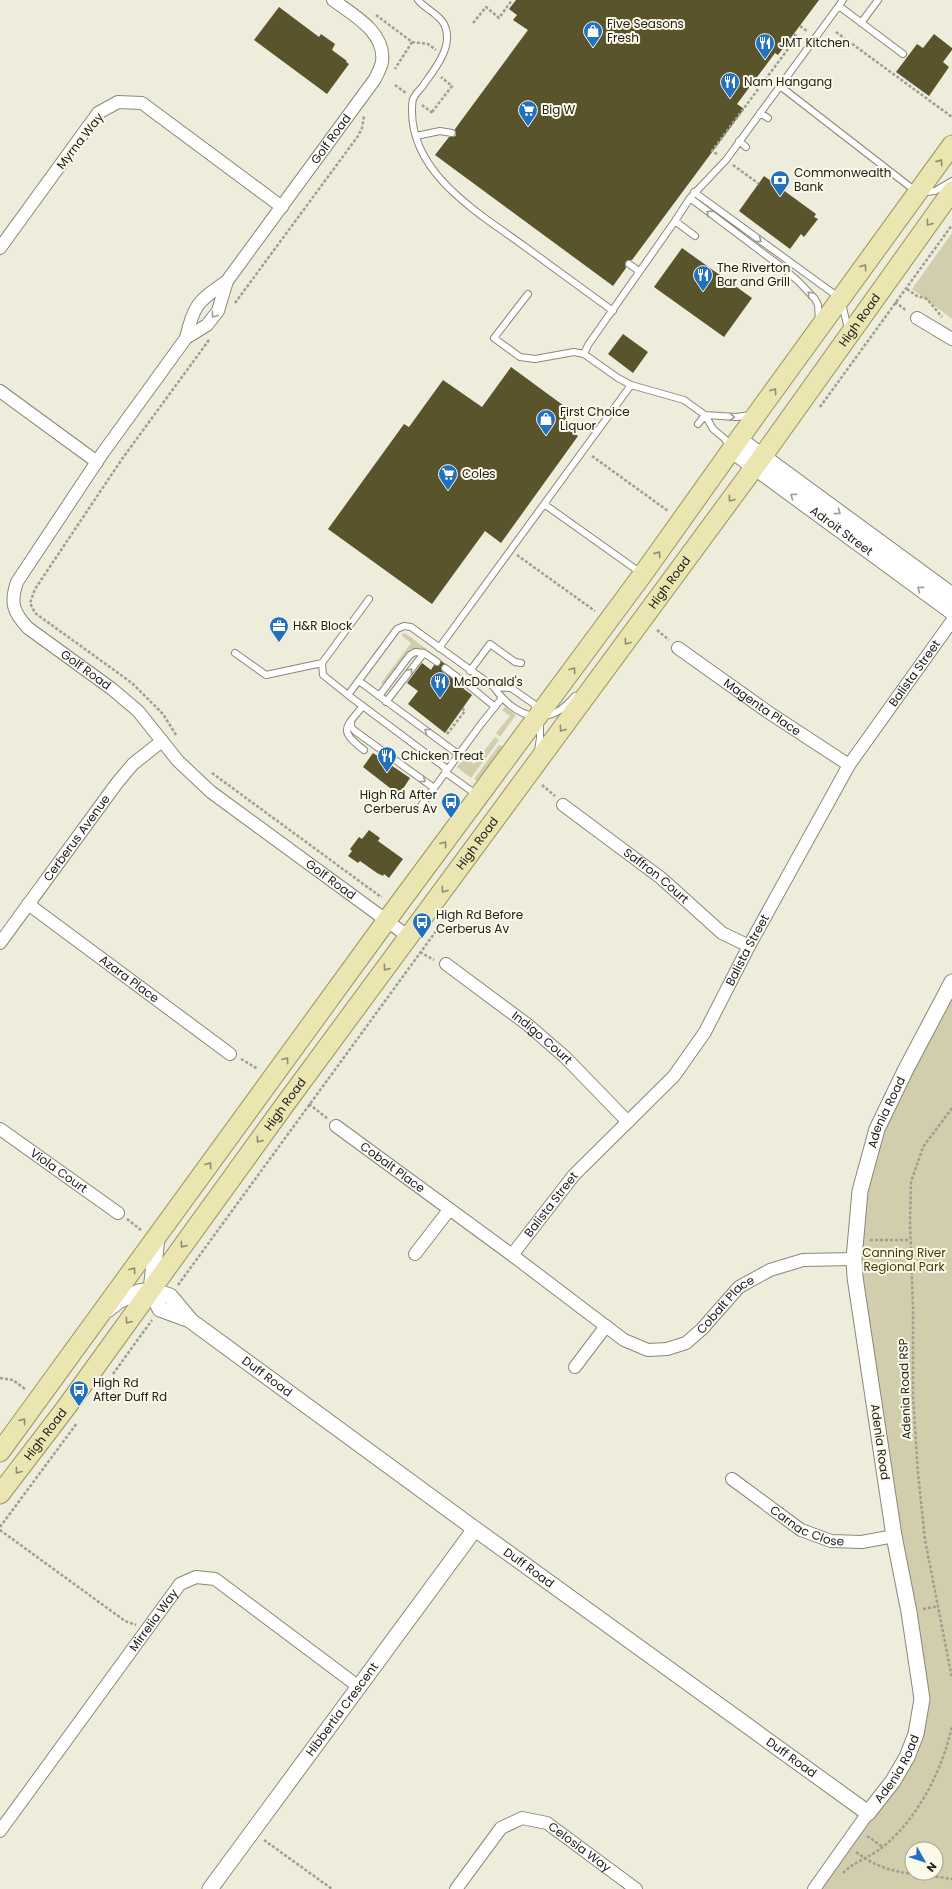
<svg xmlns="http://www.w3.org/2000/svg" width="952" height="1889" font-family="Poppins,sans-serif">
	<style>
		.green { fill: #d2cead; fill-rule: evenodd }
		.building { fill: #59542b }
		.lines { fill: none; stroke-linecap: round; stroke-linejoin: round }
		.service-casing { stroke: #8a8879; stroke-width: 8 }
		.minor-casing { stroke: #8a8879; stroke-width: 14 }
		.tertiary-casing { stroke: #8a8879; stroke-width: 17 }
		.primary-casing { stroke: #9b945a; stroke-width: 21 }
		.path { stroke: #a09e91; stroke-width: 2.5; stroke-dasharray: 3 2; stroke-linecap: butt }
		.service { stroke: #fff; stroke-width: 6 }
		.minor { stroke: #fff; stroke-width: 12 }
		.tertiary { stroke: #fff; stroke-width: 15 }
		.primary { stroke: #ebe5b1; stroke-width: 19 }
		.oneway { stroke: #908c6d }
		.oneway2 { stroke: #9b9b98 }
		.labels { text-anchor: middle; stroke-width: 4; stroke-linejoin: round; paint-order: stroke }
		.poi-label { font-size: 12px; fill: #21201a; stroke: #fbf9e9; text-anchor: start }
		.street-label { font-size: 12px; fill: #21201a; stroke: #fbf9e9 }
		.park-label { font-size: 12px; fill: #413b02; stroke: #fbf9e9 }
	</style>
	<rect width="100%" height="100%" fill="#eeecdb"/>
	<path class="green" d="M 952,233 L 952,319 L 912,289 Z
		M 405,633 L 452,668 L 451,670 L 425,650 L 411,649 L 405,655 L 384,683 L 381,683 L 411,643 L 401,635 Z
		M 505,707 L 516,715 L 500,737 L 496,733 L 510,716 L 502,710 Z
		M 495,737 L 499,740 L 471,778 L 457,767 L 465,758 L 474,764 Z
		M 499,745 L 505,748 L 479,782 L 474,779 Z
		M 952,987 L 952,1889 L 818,1889 L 883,1800 L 925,1701 L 856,1283 L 857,1201 L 880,1120 ZM 912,1849 L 936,1849 L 936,1873 L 912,1873 Z"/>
	<path class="building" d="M 516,0 L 819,0 L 778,55 L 775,53 L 737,104 L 744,109 L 632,260 L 626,261 L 625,264 L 626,268 L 613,286 L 435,155 L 449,137 L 456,136 L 455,129 L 528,30 L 513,20 L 517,15 L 509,9 Z
		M 279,7 L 319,37 L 321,34 L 335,44 L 332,50 L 347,61 L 346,62 L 349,64 L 327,94 L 254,40 Z
		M 934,34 L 952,48 L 952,50 L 943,62 L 949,67 L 929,96 L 896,72 L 917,44 L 923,48 Z
		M 764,176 L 816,214 L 814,217 L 818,219 L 804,237 L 801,234 L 790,249 L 739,211 Z
		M 682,248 L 752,298 L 724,337 L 654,287 Z
		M 623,334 L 648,352 L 633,373 L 608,354 Z
		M 511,367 L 571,411 L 562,424 L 578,436 L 501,543 L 485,531 L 432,604 L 328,529 L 404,424 L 409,427 L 443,380 L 482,407 Z
		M 441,661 L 445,664 L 441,667 L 442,671 L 456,681 L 460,680 L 461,675 L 465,679 L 462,680 L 462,685 L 464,689 L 472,695 L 445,733 L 408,704 L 418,691 L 407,683 L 422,663 L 431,670 L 434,665 L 439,666 Z
		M 373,753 L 410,778 L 399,795 L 363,767 Z
		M 369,830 L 380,838 L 378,841 L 403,859 L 389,878 L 384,874 L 383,876 L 377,873 L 360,861 L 358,863 L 348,856 L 352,851 L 350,849 L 359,837 L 362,839 Z"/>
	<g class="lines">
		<g class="service-casing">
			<path id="service" d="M 418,0 C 425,9 439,14 444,24 C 455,46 434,70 422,87 C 419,90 415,95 413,99 C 412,103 412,108 412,111 C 412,175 479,213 524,246 C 554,268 583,289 613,311
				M 839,6 L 903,54
				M 861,23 L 878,0
				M 780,86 L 918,193 L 935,191 L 952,181
				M 760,113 L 768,118
				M 416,136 L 440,131 L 452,133
				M 739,141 L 746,147
				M 694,192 L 841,299 L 848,329
				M 690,198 L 783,268 L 799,282 L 815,299 L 818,305 L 819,321
				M 675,221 L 695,236
				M 629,264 L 639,271
				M 528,294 L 494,338 L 520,357 L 535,359 L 574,352 L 584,354 L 618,378 L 631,385 L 684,400 L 705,415 L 713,429 L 725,439 L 729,447
				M 584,354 L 588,345 L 675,221 L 690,198 L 726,160 L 843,0
				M 705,415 L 736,417 L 751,415
				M 698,424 L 705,415
				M 544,504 L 641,573
				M 439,648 L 631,385
				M 235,653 L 266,675 L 322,663
				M 445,668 L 457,677
				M 470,671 L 490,644 L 515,662 L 521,663
				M 359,681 L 458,754
				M 466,683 L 495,707
				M 494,687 L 511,688 L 534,704 L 537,711
				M 348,695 L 323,675 L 322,663 L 369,599
				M 379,696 L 410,655 L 415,652 L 424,653
				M 386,702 L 424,653 L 437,662
				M 363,706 C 345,728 338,730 364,750
				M 543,716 C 557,715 566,706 575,696
				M 351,721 L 351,727 L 355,731 L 434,788
				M 538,751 L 540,738 L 540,722
				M 447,769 L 348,695 L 397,629 L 404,626 L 411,627 L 494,687 C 503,701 518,714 534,716
				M 445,772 L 477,795
				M 418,810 L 481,724 L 502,698"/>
		</g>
		<g class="minor-casing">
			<g id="minor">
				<path d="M 0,248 L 98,113 L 118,102 L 142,103 L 282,207"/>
				<path id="s1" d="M 227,281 L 218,311 L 207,325 L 186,338 L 102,454 L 17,582 C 10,603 13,612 28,628 L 112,689 L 138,711 L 178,761 L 211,792 L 409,937"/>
				<path d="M 917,318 L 952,339"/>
				<path id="s2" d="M 186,338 C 194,303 199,301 227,281 L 375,79 C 377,74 381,68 382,62 C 386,32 353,15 333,0"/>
				<path d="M 0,391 L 97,462"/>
				<path id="s3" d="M 678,648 L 768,712 L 849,765"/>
				<path id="s4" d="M 563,805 L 661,878 L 722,933 L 749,946"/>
				<path id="s5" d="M 28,904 L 230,1054"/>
				<path id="s6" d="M 0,943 L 117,783 L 133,764 L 162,741"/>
				<path id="s7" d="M 446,964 L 528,1025 L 565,1057 L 628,1122"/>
				<path id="s8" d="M 336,1126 L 512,1255 L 624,1340 L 648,1350 L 667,1349 L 686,1343 L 702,1329 L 739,1287 L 770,1270 L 803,1260 L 854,1259"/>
				<path id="s9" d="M 0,1129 L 118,1213"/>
				<path d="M 415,1254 L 449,1210"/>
				<path id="s10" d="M 512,1255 L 574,1175 L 674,1076 L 705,1032 L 749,946 L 849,765 L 952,621"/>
				<path d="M 575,1367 L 606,1326"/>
				<path id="s11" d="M 732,1479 L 801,1530 L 831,1541 L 862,1542 L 894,1536"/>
				<path id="s12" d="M 0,1831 L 180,1584 L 196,1577 L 215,1579 L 359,1687"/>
				<path id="s13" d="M 456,1889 L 501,1828 L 522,1818 L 547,1823 L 636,1889"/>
				<path d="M 814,1889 L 868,1813"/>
			</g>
		</g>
		<g class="tertiary-casing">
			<g id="tertiary">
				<path d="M 739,439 L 952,595"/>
				<path id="s14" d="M 731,450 L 952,612"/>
				<path d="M 157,1238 L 151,1290 L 160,1309 L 190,1320"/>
				<path id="s15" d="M 107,1310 L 120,1300 L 139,1292 L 151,1290 L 170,1296 L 191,1321 L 475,1529 L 868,1813 L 893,1781 L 907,1757 L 916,1734 L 922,1699 L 909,1612 L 894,1536 L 855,1277 L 854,1259 L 860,1191 L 877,1129 L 905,1071 L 952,982"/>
				<path id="s16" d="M 210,1889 L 475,1529"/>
			</g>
		</g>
		<g class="primary-casing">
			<g id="primary">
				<path d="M 0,1452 L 387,920 L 643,574 L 759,411 L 952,145"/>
				<path id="s17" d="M 0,1494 L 65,1409 L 286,1103 L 762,457 L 952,191"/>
			</g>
		</g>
		<path class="path" d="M 376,15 L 412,42 L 395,69
			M 473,23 L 486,7 L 499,18 L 512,0
			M 800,26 L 807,31
			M 836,32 L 952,117
			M 794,34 L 800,39
			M 412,42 L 428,44 L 436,50
			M 395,85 L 406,93
			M 422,105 L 434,114
			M 432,112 L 452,86 L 441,77
			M 717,154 L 712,151 L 794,41 L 801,38
			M 733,165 L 759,184
			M 907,289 L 917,296 L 927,299 L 942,317
			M 895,302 L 907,311
			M 235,303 L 358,136 L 362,128 L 364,116
			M 820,407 L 952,225
			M 592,456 L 668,511
			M 517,555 L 595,611
			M 657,630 L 669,640
			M 447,734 L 465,711 L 462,708
			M 176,735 L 163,714 L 132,683 L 35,613 L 30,603 L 35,589 L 122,459 L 209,340
			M 212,773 L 381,897 L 382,897
			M 542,785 L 555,796
			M 420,952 L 434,960
			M 241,1059 L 258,1069
			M 309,1104 L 328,1119
			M 952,1108 L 923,1147 L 911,1182 L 910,1221 L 913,1308 L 913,1397 L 918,1473 L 925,1540 L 952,1678
			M 127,1219 L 141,1230
			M 870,1240 L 910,1240
			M 178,1285 L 439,927
			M 113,1374 L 152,1320
			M 0,1378 L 13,1380 L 25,1389
			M 0,1527 L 77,1423
			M 0,1530 L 125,1621 L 136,1625
			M 923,1609 L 939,1606
			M 867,1836 L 883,1847
			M 264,1840 L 332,1889
			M 856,1852 C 887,1876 915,1873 952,1879
			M 843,1873 C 855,1861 871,1857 884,1846 C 918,1818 943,1769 952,1726"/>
		<use href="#service" class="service"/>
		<use href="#minor" class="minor"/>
		<use href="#tertiary" class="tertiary"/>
		<use href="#primary" class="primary"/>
	</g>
	<defs><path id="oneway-chevron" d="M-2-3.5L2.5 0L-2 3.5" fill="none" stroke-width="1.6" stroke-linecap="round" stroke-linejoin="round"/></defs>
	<g class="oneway">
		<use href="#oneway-chevron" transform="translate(940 162) rotate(-55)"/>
		<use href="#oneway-chevron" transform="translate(929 223) rotate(126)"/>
		<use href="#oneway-chevron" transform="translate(864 267) rotate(-54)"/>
		<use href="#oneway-chevron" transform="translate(774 391) rotate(-54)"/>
		<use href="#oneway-chevron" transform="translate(731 499) rotate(126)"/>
		<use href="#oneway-chevron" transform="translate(658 554) rotate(-55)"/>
		<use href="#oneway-chevron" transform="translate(627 642) rotate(126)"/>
		<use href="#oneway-chevron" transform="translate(573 670) rotate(-54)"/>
		<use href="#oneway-chevron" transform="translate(562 729) rotate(126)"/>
		<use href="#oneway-chevron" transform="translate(444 844) rotate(-53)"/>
		<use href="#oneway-chevron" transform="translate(444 890) rotate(126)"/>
		<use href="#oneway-chevron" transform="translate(386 968) rotate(127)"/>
		<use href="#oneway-chevron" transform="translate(286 1060) rotate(-54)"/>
		<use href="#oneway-chevron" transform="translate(259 1140) rotate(126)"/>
		<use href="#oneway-chevron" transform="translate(209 1165) rotate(-54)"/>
		<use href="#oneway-chevron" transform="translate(183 1245) rotate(126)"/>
		<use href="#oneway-chevron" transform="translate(133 1270) rotate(-54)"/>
		<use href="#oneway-chevron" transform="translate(128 1321) rotate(126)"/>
		<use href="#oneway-chevron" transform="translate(23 1421) rotate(-53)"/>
		<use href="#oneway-chevron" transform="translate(18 1471) rotate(127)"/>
	</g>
	<g class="oneway2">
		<use href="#oneway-chevron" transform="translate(709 213) rotate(-143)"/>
		<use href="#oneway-chevron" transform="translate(759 240) rotate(36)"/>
		<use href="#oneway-chevron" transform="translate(810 294) rotate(-133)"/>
		<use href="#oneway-chevron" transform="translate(214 315) rotate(126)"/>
		<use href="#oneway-chevron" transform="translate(732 417) rotate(4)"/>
		<use href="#oneway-chevron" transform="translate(793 496) rotate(-144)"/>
		<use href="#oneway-chevron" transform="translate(838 512) rotate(36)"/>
		<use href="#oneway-chevron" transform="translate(920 589) rotate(-144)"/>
		<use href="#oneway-chevron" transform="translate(410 671) rotate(-53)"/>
		<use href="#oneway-chevron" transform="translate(427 731) rotate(-144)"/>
		<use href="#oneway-chevron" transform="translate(423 780) rotate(36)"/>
	</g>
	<defs>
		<g id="shop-pin" transform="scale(1)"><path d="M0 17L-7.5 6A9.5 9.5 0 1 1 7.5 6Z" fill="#2271c0" stroke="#fbf9e9"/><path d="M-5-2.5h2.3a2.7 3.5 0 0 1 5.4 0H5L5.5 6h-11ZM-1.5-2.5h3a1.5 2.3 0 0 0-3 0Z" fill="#fff"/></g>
		<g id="restaurant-pin" transform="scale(1)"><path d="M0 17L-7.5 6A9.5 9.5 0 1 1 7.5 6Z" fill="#2271c0" stroke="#fbf9e9"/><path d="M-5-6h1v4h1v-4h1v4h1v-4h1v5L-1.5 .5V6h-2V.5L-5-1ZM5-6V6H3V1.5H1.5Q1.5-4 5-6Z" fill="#fff"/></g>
		<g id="supermarket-pin" transform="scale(1)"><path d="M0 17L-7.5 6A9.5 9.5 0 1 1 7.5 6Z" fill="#2271c0" stroke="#fbf9e9"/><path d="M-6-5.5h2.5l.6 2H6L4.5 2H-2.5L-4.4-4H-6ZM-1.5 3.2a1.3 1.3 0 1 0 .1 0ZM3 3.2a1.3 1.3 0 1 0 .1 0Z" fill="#fff"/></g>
		<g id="bank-pin" transform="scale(1)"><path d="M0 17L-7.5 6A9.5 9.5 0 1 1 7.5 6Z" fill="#2271c0" stroke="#fbf9e9"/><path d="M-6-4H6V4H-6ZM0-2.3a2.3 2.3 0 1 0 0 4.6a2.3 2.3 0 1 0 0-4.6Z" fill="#fff"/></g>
		<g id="office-pin" transform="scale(1)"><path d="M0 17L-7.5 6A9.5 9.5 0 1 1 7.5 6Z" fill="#2271c0" stroke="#fbf9e9"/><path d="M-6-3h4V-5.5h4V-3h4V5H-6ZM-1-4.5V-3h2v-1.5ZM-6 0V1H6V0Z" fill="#fff"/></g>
		<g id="bus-pin" transform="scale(1)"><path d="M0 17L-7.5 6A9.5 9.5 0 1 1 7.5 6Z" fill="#2271c0" stroke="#fbf9e9"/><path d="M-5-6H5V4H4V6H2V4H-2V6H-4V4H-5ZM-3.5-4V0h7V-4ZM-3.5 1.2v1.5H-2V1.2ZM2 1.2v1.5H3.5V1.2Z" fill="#fff"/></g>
	</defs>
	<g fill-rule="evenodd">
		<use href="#shop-pin" x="593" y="31"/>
		<use href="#restaurant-pin" x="765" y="43"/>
		<use href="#restaurant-pin" x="730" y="82"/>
		<use href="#supermarket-pin" x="528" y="110"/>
		<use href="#bank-pin" x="780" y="180"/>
		<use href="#restaurant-pin" x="703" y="275"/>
		<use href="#shop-pin" x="546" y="419"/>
		<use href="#supermarket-pin" x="448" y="474"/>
		<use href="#office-pin" x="279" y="626"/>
		<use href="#restaurant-pin" x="440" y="682"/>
		<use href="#restaurant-pin" x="387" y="756"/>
		<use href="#bus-pin" x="451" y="802"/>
		<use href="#bus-pin" x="422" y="922"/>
		<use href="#bus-pin" x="79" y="1390"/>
	</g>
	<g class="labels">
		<g class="poi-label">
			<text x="607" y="28">Five Seasons<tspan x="607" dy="14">Fresh</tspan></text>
			<text x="779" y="47">JMT Kitchen</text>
			<text x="744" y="86">Nam Hangang</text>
			<text x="542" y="114">Big W</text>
			<text x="794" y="177">Commonwealth<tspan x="794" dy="14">Bank</tspan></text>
			<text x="717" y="272">The Riverton<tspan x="717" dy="14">Bar and Grill</tspan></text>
			<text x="560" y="416">First Choice<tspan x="560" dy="14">Liquor</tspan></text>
			<text x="462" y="478">Coles</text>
			<text x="293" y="630">H&amp;R Block</text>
			<text x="454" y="686">McDonald's</text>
			<text x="401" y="760">Chicken Treat</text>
			<text x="437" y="799" text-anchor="end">High Rd After<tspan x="437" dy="14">Cerberus Av</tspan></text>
			<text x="436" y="919">High Rd Before<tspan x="436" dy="14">Cerberus Av</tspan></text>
			<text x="93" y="1387">High Rd<tspan x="93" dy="14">After Duff Rd</tspan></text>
		</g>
		<g class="street-label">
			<text dy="4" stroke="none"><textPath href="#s2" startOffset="249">Golf Road</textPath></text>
			<text transform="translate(80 141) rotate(-52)" y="4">Myrna Way</text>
			<text dy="4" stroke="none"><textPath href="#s17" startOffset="1455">High Road</textPath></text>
			<text dy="4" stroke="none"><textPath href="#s14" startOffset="137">Adroit Street</textPath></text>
			<text dy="4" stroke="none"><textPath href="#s17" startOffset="1131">High Road</textPath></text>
			<text dy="4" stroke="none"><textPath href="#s1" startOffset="493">Golf Road</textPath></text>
			<text dy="4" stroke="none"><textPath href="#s10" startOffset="712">Balista Street</textPath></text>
			<text dy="4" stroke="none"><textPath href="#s3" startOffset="103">Magenta Place</textPath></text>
			<text dy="4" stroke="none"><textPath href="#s6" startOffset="130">Cerberus Avenue</textPath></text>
			<text dy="4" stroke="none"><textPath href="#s17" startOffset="807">High Road</textPath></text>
			<text dy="4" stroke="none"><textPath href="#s4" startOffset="117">Saffron Court</textPath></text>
			<text dy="4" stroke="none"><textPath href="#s1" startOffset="817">Golf Road</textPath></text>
			<text dy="4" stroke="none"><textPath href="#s10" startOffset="388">Balista Street</textPath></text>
			<text dy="4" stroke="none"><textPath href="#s5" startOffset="126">Azara Place</textPath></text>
			<text dy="4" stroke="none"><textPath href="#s7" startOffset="121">Indigo Court</textPath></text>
			<text dy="4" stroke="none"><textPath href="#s17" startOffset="483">High Road</textPath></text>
			<text dy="4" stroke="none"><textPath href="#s15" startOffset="1664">Adenia Road</textPath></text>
			<text dy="4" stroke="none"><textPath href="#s8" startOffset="70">Cobalt Place</textPath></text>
			<text dy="4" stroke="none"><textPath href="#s9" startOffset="72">Viola Court</textPath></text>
			<text dy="4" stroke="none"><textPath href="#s10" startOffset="64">Balista Street</textPath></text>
			<text dy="4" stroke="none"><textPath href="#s8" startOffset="479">Cobalt Place</textPath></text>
			<text dy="4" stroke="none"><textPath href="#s15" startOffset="196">Duff Road</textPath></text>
			<text transform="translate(905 1389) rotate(-92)" y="4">Adenia Road RSP</text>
			<text dy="4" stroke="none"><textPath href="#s17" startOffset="75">High Road</textPath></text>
			<text transform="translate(880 1442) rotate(82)" y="4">Adenia Road</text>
			<text dy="4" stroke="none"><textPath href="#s11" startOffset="90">Carnac Close</textPath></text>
			<text dy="4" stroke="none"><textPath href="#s15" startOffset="520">Duff Road</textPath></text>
			<text dy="4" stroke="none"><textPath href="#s12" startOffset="261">Mirrelia Way</textPath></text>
			<text dy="4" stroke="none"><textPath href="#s16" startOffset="223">Hibbertia Crescent</textPath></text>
			<text dy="4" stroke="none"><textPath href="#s15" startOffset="844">Duff Road</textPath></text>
			<text dy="4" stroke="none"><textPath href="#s15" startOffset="992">Adenia Road</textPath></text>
			<text dy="4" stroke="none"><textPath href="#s13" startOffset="165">Celosia Way</textPath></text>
		</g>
		<g class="park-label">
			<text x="904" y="1257">Canning River<tspan x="904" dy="14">Regional Park</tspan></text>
		</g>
	</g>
	<g transform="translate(924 1861) rotate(129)"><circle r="19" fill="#fbf9e9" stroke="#a4a296"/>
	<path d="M0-3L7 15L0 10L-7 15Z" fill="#2271c0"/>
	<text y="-6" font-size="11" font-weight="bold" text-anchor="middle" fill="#21201a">N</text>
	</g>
</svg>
